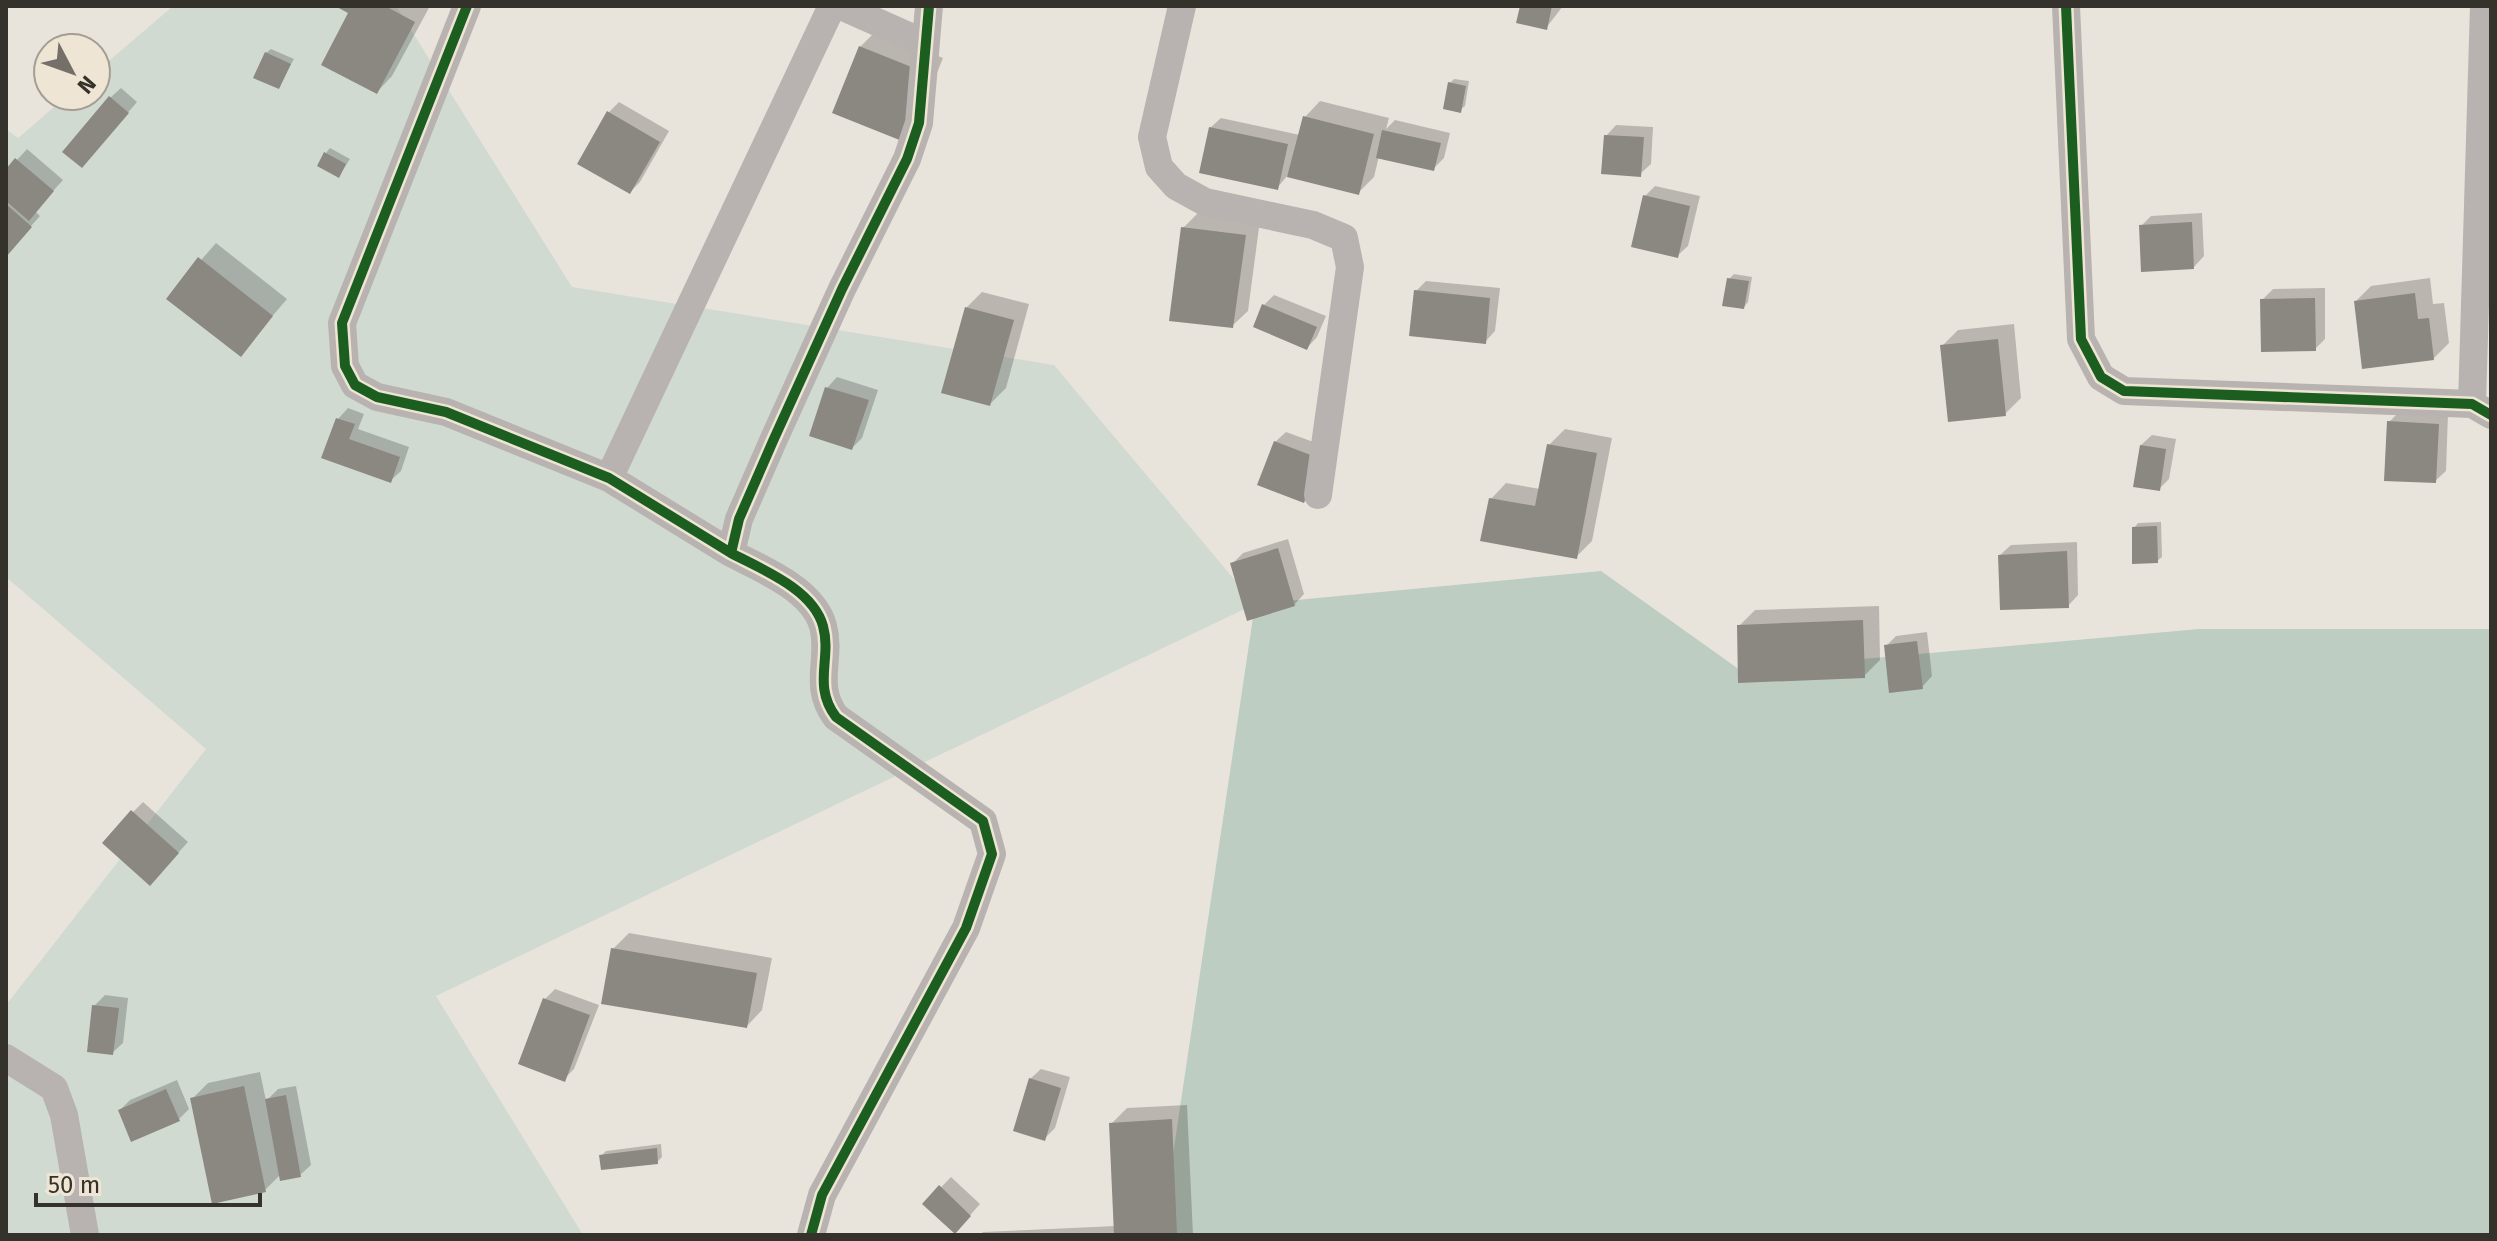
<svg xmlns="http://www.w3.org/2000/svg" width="2497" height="1241" font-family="'Fira Sans',sans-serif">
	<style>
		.green { fill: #d1dad1 }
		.forest { fill: #becdc1 }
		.shadow { fill: #0003 }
		.building { fill: #8b8781 }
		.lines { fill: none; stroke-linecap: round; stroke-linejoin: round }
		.minor { stroke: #b8b3b0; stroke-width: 28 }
		.cycleway-casing { stroke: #efe5d5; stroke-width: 15 }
		.cycleway { stroke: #1b5e20; stroke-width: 10 }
	</style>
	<rect width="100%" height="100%" fill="#e9e4db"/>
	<path class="green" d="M 173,6 L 396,6 L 572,287 L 1054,365 L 1255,604 L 436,996 L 583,1235 L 6,1235 L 6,1005 L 206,749 L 6,577 L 6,129 L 18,138 L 67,96 L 96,96 L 96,72 Z"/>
	<path class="forest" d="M 1601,571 L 1740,670 L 2199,629 L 2491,629 L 2491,1235 L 1161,1235 L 1255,604 Z"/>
	<path class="shadow" d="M 339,6 L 430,6 L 392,76 L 377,92 L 351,12 Z
		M 1522,6 L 1563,6 L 1546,28 Z
		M 876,31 L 943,58 L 917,123 L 860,47 Z
		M 271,49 L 294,59 L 278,87 L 266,53 Z
		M 1454,79 L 1469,81 L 1465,106 L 1460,110 L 1450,83 Z
		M 121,88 L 137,102 L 92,155 L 110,98 Z
		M 1320,101 L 1389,118 L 1386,129 L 1395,120 L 1450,133 L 1444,158 L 1433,169 L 1379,156 L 1374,177 L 1358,193 L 1288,175 L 1277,188 L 1210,128 L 1221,118 L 1300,135 L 1305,117 Z
		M 619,102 L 669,131 L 640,182 L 630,192 L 608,113 Z
		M 1616,125 L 1653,127 L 1651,164 L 1640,174 L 1606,136 Z
		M 330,148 L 350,159 L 339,176 L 326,153 Z
		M 27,149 L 63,180 L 35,211 L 40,216 L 6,254 L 6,172 Z
		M 1655,186 L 1700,196 L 1688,246 L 1677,256 L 1645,196 Z
		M 1199,212 L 1260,220 L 1248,311 L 1232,326 L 1183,228 Z
		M 2202,213 L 2204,256 L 2194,267 L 2141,226 L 2151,216 Z
		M 216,243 L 287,299 L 240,354 L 168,298 Z
		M 1734,274 L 1752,277 L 1748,302 L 1744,307 L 1729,279 Z
		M 2430,278 L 2433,304 L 2444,303 L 2449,343 L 2433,359 L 2356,301 L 2371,286 Z
		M 1426,281 L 1500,288 L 1495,331 L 1485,342 L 1416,291 Z
		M 2325,288 L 2325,339 L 2315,349 L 2262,300 L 2273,289 Z
		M 982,292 L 1029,304 L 1006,388 L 990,404 L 966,308 Z
		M 1274,295 L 1326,316 L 1317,337 L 1307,348 L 1264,305 Z
		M 2014,324 L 2021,398 L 2005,414 L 1942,346 L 1958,330 Z
		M 837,377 L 878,390 L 862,438 L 852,448 L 812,435 L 827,388 Z
		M 348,408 L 364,414 L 358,429 L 409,447 L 401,471 L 390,481 L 324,457 L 338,419 Z
		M 2399,412 L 2448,414 L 2446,471 L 2435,481 L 2389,422 Z
		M 1565,429 L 1612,438 L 1592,541 L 1576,557 L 1491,499 L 1506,483 L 1540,489 L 1549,445 Z
		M 1286,432 L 1330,448 L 1303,500 L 1275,442 Z
		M 2152,435 L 2176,439 L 2169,479 L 2159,489 L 2141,445 Z
		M 2161,522 L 2162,557 L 2157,561 L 2134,528 L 2138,523 Z
		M 1288,539 L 1304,594 L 1294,605 L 1233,563 L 1243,553 Z
		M 2077,542 L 2078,595 L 2068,606 L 2000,555 L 2011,545 Z
		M 1879,606 L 1880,660 L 1864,676 L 1739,626 L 1755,610 Z
		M 1927,632 L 1932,676 L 1922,687 L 1886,646 L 1896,636 Z
		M 143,802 L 188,842 L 160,873 L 133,812 Z
		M 629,933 L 772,958 L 762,1010 L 747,1026 L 613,949 Z
		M 555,989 L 599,1005 L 574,1069 L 564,1079 L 545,999 Z
		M 105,995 L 128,998 L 123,1043 L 112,1053 L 94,1006 Z
		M 1041,1069 L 1070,1077 L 1055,1128 L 1044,1139 L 1030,1079 Z
		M 260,1072 L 266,1101 L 278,1089 L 296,1086 L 311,1165 L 300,1175 L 281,1174 L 265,1190 L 192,1099 L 208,1083 Z
		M 177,1080 L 189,1109 L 179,1119 L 120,1110 L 130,1100 Z
		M 1187,1105 L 1193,1235 L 980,1235 L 983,1232 L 1116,1226 L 1111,1124 L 1127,1108 Z
		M 661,1144 L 662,1157 L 657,1162 L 601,1156 L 606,1151 Z
		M 951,1177 L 980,1204 L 965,1221 L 925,1204 Z"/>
	<path class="building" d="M 335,6 L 385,6 L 415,22 L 377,94 L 321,65 L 348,13 Z
		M 1520,6 L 1552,6 L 1547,30 L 1516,23 Z
		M 859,46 L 929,74 L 902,141 L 832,113 Z
		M 265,52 L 291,64 L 279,89 L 253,78 Z
		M 1448,82 L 1466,86 L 1461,113 L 1443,109 Z
		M 109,96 L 129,113 L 82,168 L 62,152 Z
		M 607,111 L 660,142 L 630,194 L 577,164 Z
		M 1303,116 L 1374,134 L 1359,195 L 1287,177 Z
		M 1209,127 L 1288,144 L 1278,190 L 1199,173 Z
		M 1382,130 L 1441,143 L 1434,171 L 1376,158 Z
		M 1604,135 L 1644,137 L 1641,177 L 1601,174 Z
		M 324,152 L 346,164 L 339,178 L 317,166 Z
		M 15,158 L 54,191 L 29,221 L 6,201 L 6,169 Z
		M 1643,195 L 1690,206 L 1678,258 L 1631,247 Z
		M 6,204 L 32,227 L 6,257 Z
		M 2192,222 L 2194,269 L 2141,272 L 2139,225 Z
		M 1181,227 L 1246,235 L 1233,328 L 1169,321 Z
		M 198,257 L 273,316 L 241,357 L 166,299 Z
		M 1727,278 L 1749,281 L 1744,309 L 1722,306 Z
		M 1414,290 L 1490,298 L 1486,344 L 1409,336 Z
		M 2415,293 L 2418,319 L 2429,318 L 2434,360 L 2362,369 L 2354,301 Z
		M 2315,298 L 2316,351 L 2261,352 L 2260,299 Z
		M 1262,304 L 1317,327 L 1307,350 L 1253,327 Z
		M 965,307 L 1014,320 L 990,406 L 941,393 Z
		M 1998,339 L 2006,416 L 1948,422 L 1940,345 Z
		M 825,387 L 869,400 L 852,450 L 809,436 Z
		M 336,418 L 355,424 L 349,439 L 400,457 L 391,483 L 321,458 Z
		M 2387,421 L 2439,424 L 2436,483 L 2384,481 Z
		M 1274,441 L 1321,459 L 1304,503 L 1257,485 Z
		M 1547,444 L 1597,453 L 1577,559 L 1480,541 L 1489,498 L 1535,506 Z
		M 2140,445 L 2166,449 L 2160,491 L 2133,487 Z
		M 2157,526 L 2158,563 L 2132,564 L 2132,527 Z
		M 1278,548 L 1295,606 L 1247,621 L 1230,563 Z
		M 2067,551 L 2069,608 L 2000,610 L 1998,555 Z
		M 1863,620 L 1865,678 L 1738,683 L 1737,625 Z
		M 1917,641 L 1923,689 L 1889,693 L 1884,645 Z
		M 131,810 L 179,853 L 150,886 L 102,843 Z
		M 611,948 L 757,973 L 747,1028 L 601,1004 Z
		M 543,998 L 590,1015 L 565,1082 L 518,1064 Z
		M 92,1005 L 119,1008 L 113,1055 L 87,1052 Z
		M 1029,1078 L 1061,1088 L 1045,1141 L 1013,1131 Z
		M 244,1086 L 266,1192 L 212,1204 L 190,1098 Z
		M 166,1089 L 180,1121 L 131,1142 L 118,1110 Z
		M 286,1095 L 301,1177 L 280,1181 L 265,1099 Z
		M 1172,1119 L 1177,1235 L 1114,1235 L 1109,1123 Z
		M 657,1148 L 658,1164 L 601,1170 L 599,1155 Z
		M 939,1185 L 971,1216 L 955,1234 L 922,1204 Z"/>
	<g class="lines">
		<path class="minor" d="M 467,6 L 342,323 L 345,366 L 355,385 L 377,397 L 446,412 L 609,478 L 731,553
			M 841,6 L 924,43
			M 1182,6 L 1152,137 L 1159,167 L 1176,186 L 1205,202 L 1313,225 L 1344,238 L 1350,267 L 1318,495
			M 2066,6 L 2081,339 L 2101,377 L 2124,391 L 2472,404 L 2491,415
			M 2472,404 L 2484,6
			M 609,478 L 832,6
			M 6,1058 L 54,1088 L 64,1115 L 85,1235
			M 811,1235 L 822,1195 L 966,928 L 992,854 L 983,821 L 836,717 C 812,685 832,659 823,626 C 813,589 761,569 731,553 L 739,519 L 773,441 L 842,289 L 907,159 L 919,123 L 929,6"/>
		<g class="cycleway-casing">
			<path id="cycleway" d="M 467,6 L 342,323 L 345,366 L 355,385 L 377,397 L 446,412 L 609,478 L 731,553
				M 2066,6 L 2081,339 L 2101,377 L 2124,391 L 2472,404 L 2491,415
				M 811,1235 L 822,1195 L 966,928 L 992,854 L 983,821 L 836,717 C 812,685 832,659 823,626 C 813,589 761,569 731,553 L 739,519 L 773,441 L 842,289 L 907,159 L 919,123 L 929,6"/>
		</g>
		<use href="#cycleway" class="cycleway"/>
	</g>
	<rect width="2497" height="1241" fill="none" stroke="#35322b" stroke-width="16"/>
	<g transform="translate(72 72) rotate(131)"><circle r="38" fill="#efe5d5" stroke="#a59d91" stroke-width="2"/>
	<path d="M0-6L14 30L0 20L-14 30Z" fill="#747069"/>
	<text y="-12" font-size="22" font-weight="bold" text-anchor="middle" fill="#35322b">N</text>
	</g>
	<path d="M36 1193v12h224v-12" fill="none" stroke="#35322b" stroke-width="4"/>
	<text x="48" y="1193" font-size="24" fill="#35322b" stroke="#efe5d5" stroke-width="6" paint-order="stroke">50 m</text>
</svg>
